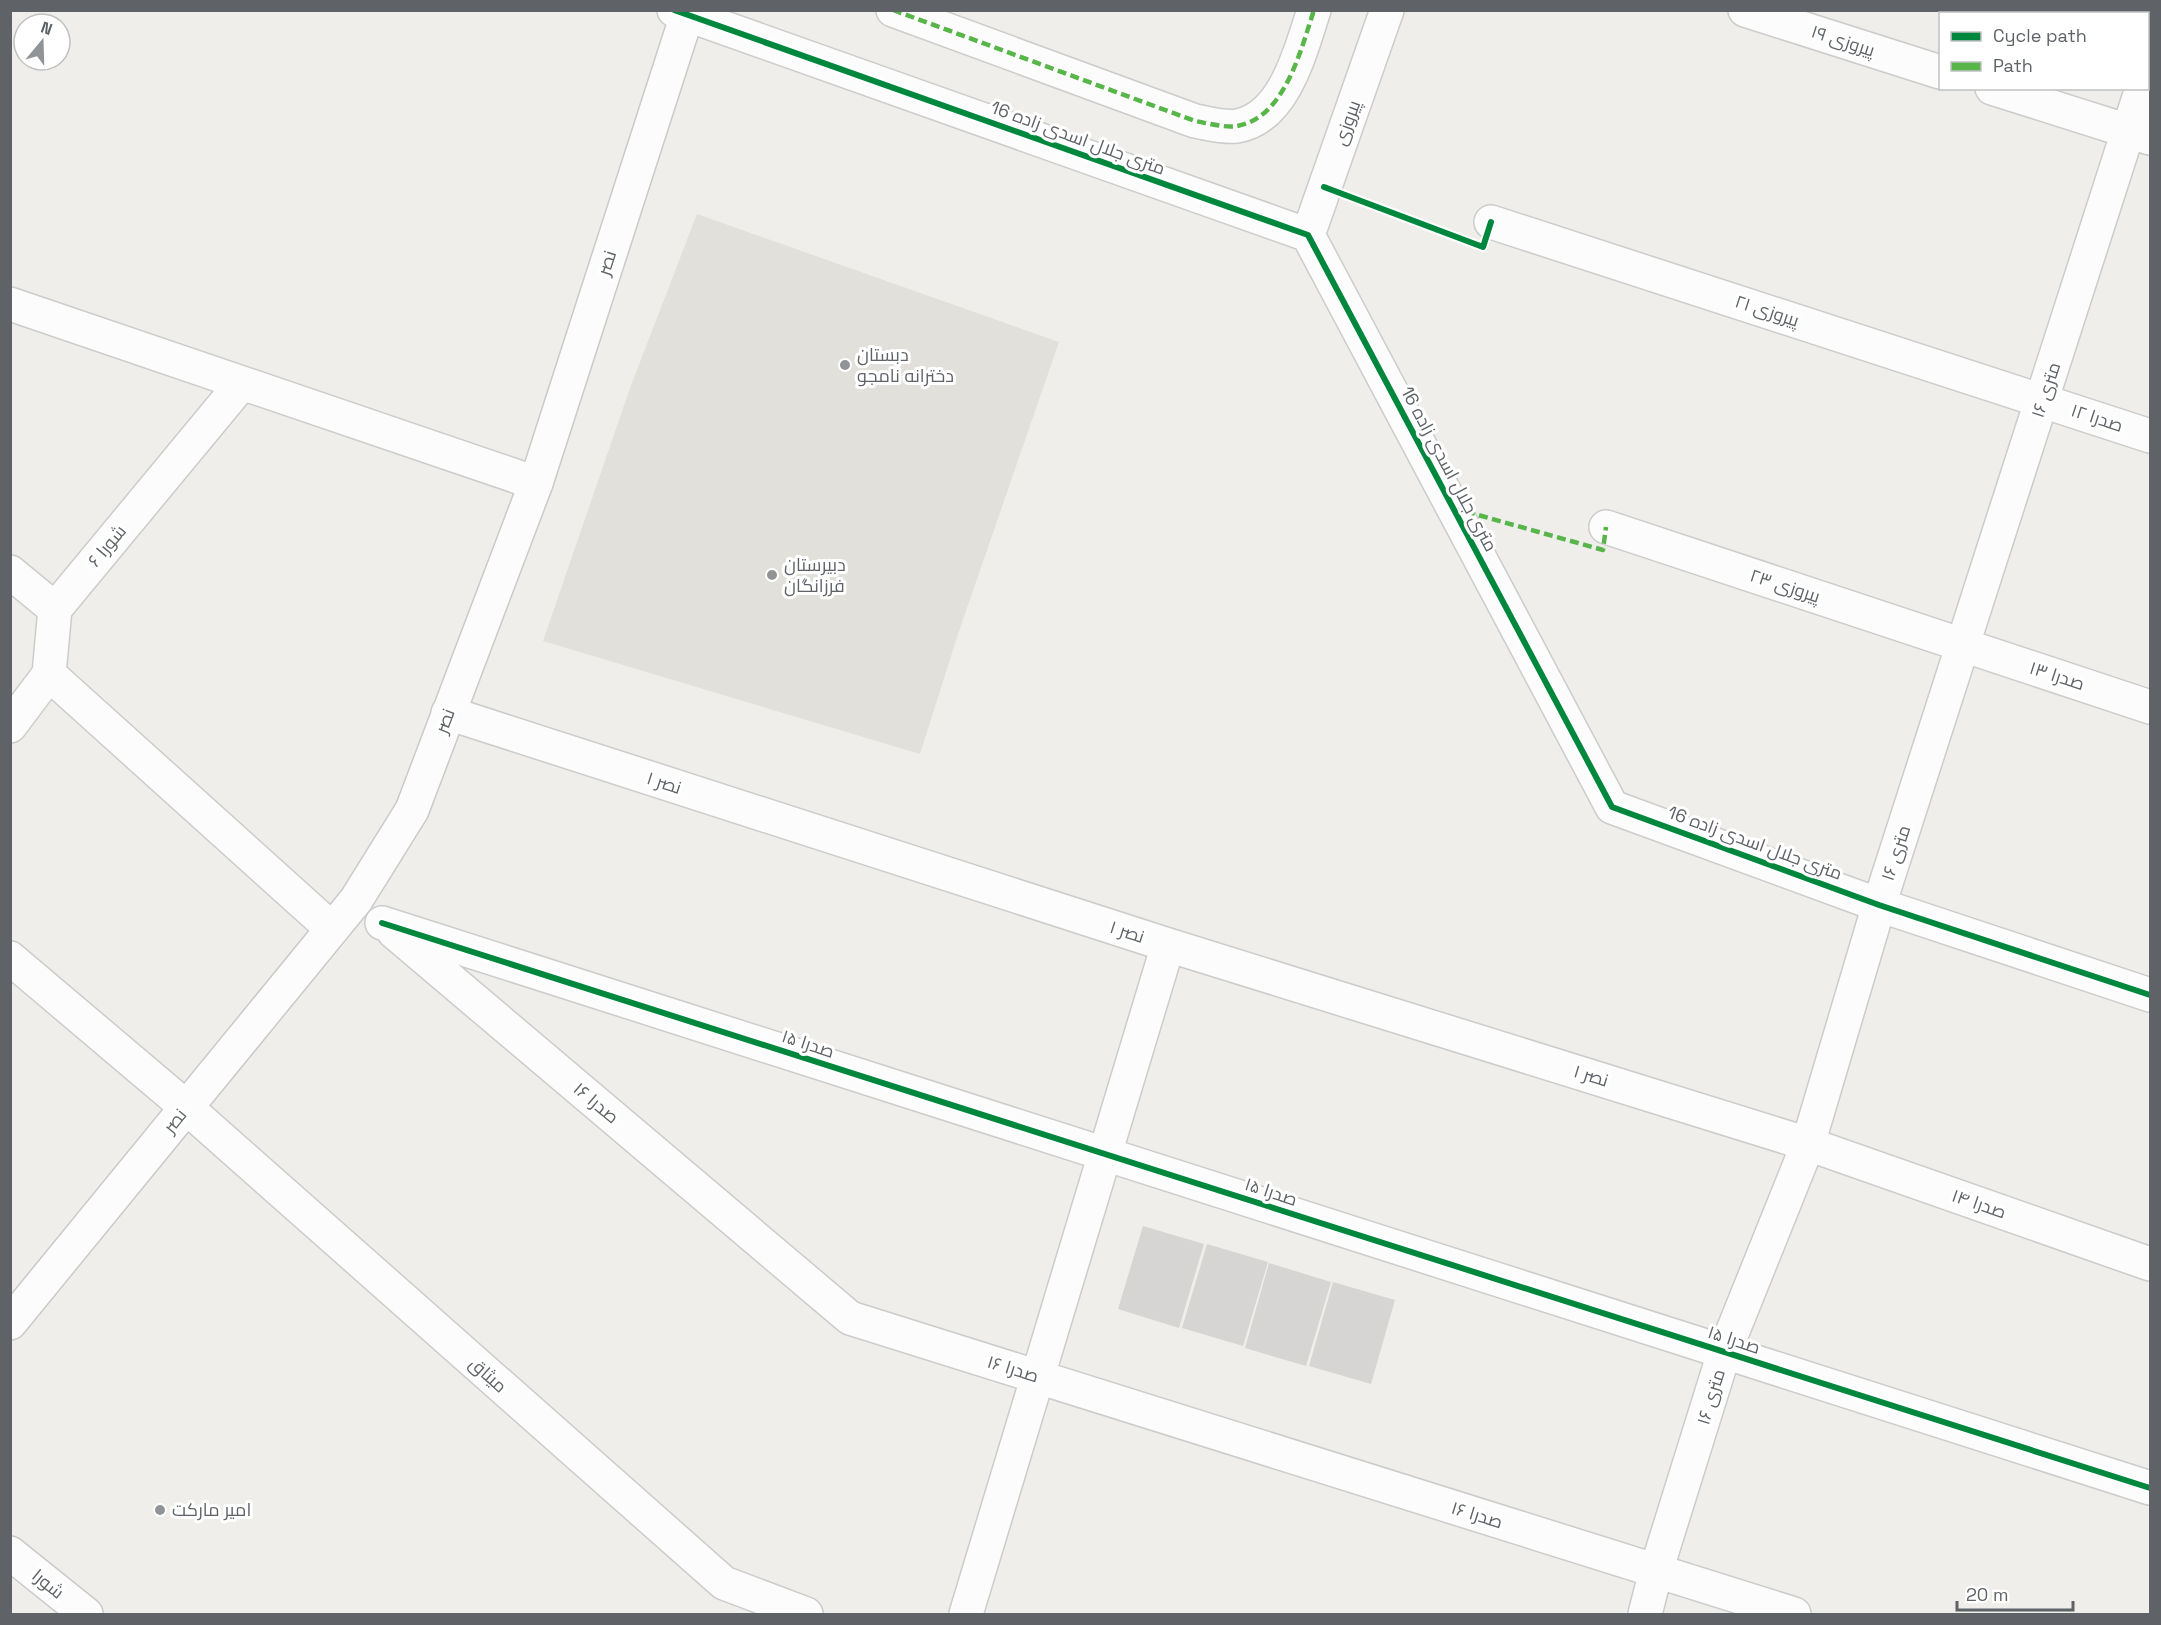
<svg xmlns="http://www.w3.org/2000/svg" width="2161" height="1625" font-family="'Space Grotesk',Cairo,sans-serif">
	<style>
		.education { fill: #e2e0da }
		.building { fill: #d6d5d3 }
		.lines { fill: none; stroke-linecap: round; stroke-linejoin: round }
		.street-casing { stroke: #cbcccc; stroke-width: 36 }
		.secondary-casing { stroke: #cacacb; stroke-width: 36 }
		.street { stroke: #fdfcfc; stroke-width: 33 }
		.secondary { stroke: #fdfcfc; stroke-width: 33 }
		.quiet { stroke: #58b549; stroke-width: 4.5; stroke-dasharray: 9 4.5; stroke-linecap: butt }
		.cycleway-casing { stroke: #fff; stroke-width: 10 }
		.cycleway { stroke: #00873e; stroke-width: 6 }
		.poi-dot { fill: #919496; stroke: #fff; stroke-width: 2 }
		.labels { text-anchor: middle; stroke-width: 6; stroke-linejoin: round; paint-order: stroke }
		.street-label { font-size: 18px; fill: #5f6368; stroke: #fff }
		.poi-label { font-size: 18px; fill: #5f6368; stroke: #fff; text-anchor: start }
	</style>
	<rect width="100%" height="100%" fill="#efeeea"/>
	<path class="education" d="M 697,214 L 1059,342 L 958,634 L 920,754 L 543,641 L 630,388 Z"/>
	<path class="building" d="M 1143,1226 L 1204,1244 L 1179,1328 L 1118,1309 Z
		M 1207,1244 L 1268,1262 L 1243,1346 L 1182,1328 Z
		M 1269,1263 L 1331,1282 L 1306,1366 L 1245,1348 Z
		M 1333,1282 L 1395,1300 L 1371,1384 L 1309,1366 Z"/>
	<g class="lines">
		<g class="street-casing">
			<path id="street" d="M 674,10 L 1308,235 L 1612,807 L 1879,905 L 2150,995
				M 893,10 L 1195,121 C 1207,123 1224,128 1237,126 C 1285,118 1301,49 1314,10
				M 1745,10 L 1940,72
				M 1992,88 L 2150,138
				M 1491,222 L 2150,436
				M 1308,235 L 1387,10
				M 10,304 L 536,483
				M 1606,527 L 2150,707
				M 10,572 L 55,609
				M 49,674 L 332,929
				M 448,713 L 1168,945 L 1808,1144 L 2150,1264
				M 10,726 L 49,674 L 55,609 L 242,383
				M 382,923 L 2150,1488
				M 394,932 L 850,1318 L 1794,1614
				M 10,958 L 186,1107 L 724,1583 L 806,1614
				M 966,1614 L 1168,945
				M 1645,1614 L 1656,1571 L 1724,1353 L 1808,1144 L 1879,905 L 2142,88"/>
		</g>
		<g class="secondary-casing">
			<path id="secondary" d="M 10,1323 L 356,900 L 412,810 L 536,483 L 687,15
				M 10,1553 L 86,1614"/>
		</g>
		<use href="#street" class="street"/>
		<use href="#secondary" class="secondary"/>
		<path class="quiet" d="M 893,10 L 1195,121 C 1207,123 1224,128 1237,126 C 1285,118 1301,49 1314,10
			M 1453,508 L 1603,550 L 1606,527"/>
		<g class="cycleway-casing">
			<path id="cycleway" d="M 674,10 L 1308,235 L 1612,807 L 1879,905 L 2150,995
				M 1324,187 L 1483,247 L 1491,222
				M 382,923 L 2150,1488"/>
		</g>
		<use href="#cycleway" class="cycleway"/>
	</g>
	<g class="poi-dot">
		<circle cx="845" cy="365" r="6"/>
		<circle cx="772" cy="575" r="6"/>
		<circle cx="160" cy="1510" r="6"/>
	</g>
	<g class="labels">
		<g class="street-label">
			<text transform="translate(1843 41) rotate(18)" y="6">پیروزی ۱۹</text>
			<text transform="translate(1347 123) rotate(-70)" y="6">پیروزی</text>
			<text transform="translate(1078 138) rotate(20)" y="6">16 متری جلال اسدی زاده</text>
			<text transform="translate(607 263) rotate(-72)" y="6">نصر</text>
			<text transform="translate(1767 311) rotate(18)" y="6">پیروزی ۲۱</text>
			<text transform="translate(2046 390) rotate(-72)" y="6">۱۶ متری</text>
			<text transform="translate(2097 418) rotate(18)" y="6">صدرا ۱۲</text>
			<text transform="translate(1449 469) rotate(62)" y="6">16 متری جلال اسدی زاده</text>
			<text transform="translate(107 546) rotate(-50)" y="6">شورا ۶</text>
			<text transform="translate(1785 586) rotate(18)" y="6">پیروزی ۲۳</text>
			<text transform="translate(2057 676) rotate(18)" y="6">صدرا ۱۳</text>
			<text transform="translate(445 721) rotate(-69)" y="6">نصر</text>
			<text transform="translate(664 783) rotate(18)" y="6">نصر ۱</text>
			<text transform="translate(1755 843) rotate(20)" y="6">16 متری جلال اسدی زاده</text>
			<text transform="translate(1896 853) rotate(-72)" y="6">۱۶ متری</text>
			<text transform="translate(1127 932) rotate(18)" y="6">نصر ۱</text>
			<text transform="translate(808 1044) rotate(18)" y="6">صدرا ۱۵</text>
			<text transform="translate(1591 1076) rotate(17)" y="6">نصر ۱</text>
			<text transform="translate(596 1103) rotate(40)" y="6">صدرا ۱۶</text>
			<text transform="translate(175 1121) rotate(-51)" y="6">نصر</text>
			<text transform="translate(1271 1192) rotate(18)" y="6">صدرا ۱۵</text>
			<text transform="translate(1979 1204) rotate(19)" y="6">صدرا ۱۴</text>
			<text transform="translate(1734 1340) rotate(18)" y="6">صدرا ۱۵</text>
			<text transform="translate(1013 1369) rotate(17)" y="6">صدرا ۱۶</text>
			<text transform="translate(488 1375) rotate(42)" y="6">میثاق</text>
			<text transform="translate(1711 1397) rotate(-73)" y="6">۱۶ متری</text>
			<text transform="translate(1477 1515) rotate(17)" y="6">صدرا ۱۶</text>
			<text transform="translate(48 1584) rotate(39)" y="6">شورا</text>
		</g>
		<g class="poi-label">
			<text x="857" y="361">دبستان<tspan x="857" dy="21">دخترانه نامجو</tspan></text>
			<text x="784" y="571">دبیرستان<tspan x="784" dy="21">فرزانگان</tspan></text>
			<text x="172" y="1516">امیر مارکت</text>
		</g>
	</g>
	<rect width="2161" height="1625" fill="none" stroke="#5f6368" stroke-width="24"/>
	<rect x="1939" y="12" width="210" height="78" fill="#ffffff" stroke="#bfc1c3" stroke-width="1.5"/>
	<rect x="1951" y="32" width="30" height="9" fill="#00873e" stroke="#bfc1c3" stroke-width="1.5"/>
	<text x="1993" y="42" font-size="18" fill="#5f6368">Cycle path</text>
	<rect x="1951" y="62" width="30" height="9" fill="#58b549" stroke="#bfc1c3" stroke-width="1.5"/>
	<text x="1993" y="72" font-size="18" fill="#5f6368">Path</text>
	<g transform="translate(42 42) rotate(19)"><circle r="28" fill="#ffffff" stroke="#bfc1c3" stroke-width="1.5"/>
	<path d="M0-4.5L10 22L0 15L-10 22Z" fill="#919496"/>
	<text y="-9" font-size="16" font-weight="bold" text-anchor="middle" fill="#5f6368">N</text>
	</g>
	<path d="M1957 1601v9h116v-9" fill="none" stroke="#5f6368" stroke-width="3"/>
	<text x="1966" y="1601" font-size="18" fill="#5f6368" stroke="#ffffff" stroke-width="4.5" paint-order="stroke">20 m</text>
</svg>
